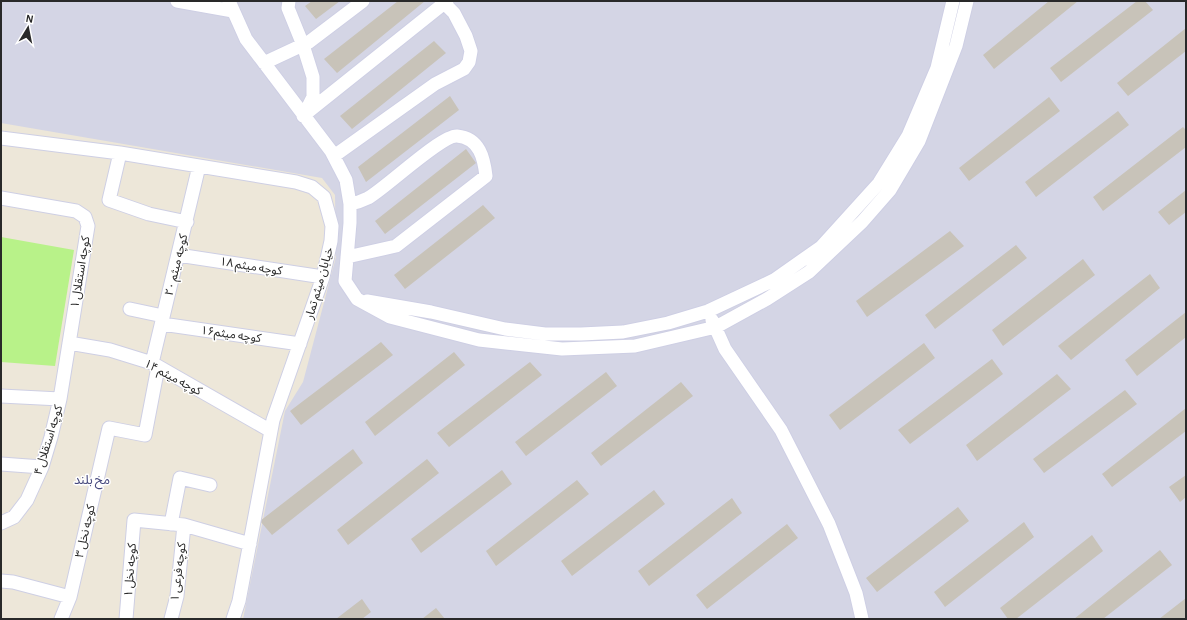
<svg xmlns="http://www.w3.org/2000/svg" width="1187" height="620" font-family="'Alegreya Sans','Noto Sans Arabic',sans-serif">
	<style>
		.airport { fill: #d4d5e5 }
		.pitch { fill: #b8f289 }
		.building { fill: #c8c3b9 }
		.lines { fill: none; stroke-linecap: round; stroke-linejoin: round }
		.minor-casing { stroke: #cecfe4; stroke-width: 15 }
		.minor { stroke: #fff; stroke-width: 13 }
		.labels { text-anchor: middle; stroke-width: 3; stroke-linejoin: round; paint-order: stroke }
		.street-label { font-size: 12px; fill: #292929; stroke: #fff }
		.neighbourhood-label { font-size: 13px; fill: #45487d; stroke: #fff }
	</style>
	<rect width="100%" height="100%" fill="#ede7d9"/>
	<path class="airport" d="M 1,1 L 1186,1 L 1186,619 L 243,619 L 285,411 L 303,382 L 336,257 L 335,195 L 322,178 L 1,123 Z"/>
	<path class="pitch" d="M 1,237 L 74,250 L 55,366 L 1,362 Z"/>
	<path class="building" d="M 312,1 L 340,1 L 316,19 L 305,6 Z
		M 398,1 L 425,1 L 337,73 L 324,59 Z
		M 1049,1 L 1078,1 L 994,69 L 983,55 Z
		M 1137,1 L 1145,1 L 1153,10 L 1061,82 L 1050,68 Z
		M 1186,28 L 1186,51 L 1128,96 L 1117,83 Z
		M 434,41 L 446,53 L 352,129 L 340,116 Z
		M 450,96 L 459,110 L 366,182 L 358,167 Z
		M 1049,97 L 1060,111 L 969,181 L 959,168 Z
		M 1118,111 L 1129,125 L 1036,197 L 1025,182 Z
		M 1183,127 L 1186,130 L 1186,147 L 1103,211 L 1093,197 Z
		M 466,149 L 476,163 L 385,234 L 375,221 Z
		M 1186,190 L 1186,212 L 1169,225 L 1158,212 Z
		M 483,205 L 495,218 L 405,289 L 394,275 Z
		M 950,231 L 964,246 L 867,317 L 856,301 Z
		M 1016,245 L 1027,258 L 935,329 L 925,315 Z
		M 1083,259 L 1095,275 L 1003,346 L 992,330 Z
		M 1150,274 L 1160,288 L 1071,360 L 1058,346 Z
		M 1186,312 L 1186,337 L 1137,376 L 1125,360 Z
		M 381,342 L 393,355 L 301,425 L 290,411 Z
		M 924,343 L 935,358 L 840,430 L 829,415 Z
		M 454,352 L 465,365 L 375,436 L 365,422 Z
		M 992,359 L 1003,374 L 910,444 L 898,430 Z
		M 530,362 L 542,375 L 449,447 L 437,433 Z
		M 606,372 L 617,386 L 526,456 L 515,442 Z
		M 1057,374 L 1071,389 L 977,461 L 966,445 Z
		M 681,382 L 693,396 L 601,466 L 591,453 Z
		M 1125,390 L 1137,404 L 1044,473 L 1033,459 Z
		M 1186,408 L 1186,431 L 1112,487 L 1102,474 Z
		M 353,449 L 363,463 L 272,535 L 260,521 Z
		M 427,459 L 439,473 L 348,545 L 337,530 Z
		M 502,470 L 512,484 L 421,553 L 411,539 Z
		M 1186,475 L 1186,497 L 1180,502 L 1169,487 Z
		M 577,480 L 589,494 L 496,566 L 486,551 Z
		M 654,490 L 665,504 L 572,576 L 561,561 Z
		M 732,498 L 742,513 L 649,586 L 638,571 Z
		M 958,507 L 969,521 L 877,592 L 866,578 Z
		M 1024,522 L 1034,537 L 945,607 L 934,592 Z
		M 787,524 L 798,538 L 707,609 L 696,595 Z
		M 1092,535 L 1103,551 L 1016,619 L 1008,619 L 1000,608 Z
		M 1160,550 L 1172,565 L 1103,619 L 1074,619 Z
		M 1186,598 L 1186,619 L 1159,619 Z
		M 362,599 L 371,612 L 362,619 L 336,619 Z
		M 436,608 L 445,619 L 422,619 Z"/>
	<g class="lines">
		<g class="minor-casing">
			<path id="minor" d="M 177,1 L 233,11
				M 229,1 L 246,39 L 331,151 L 346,180 L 350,204 L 350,223 L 345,281 L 357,299 L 390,317 L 479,340 L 562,349 L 635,346 L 716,327 L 767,299 L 809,272 L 862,222 L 890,190 L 919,141 L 956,46 L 967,1
				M 289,1 L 288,8 L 303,45 L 313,77 L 313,97 L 306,111
				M 264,63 L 309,42 L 363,1
				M 303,116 L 447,1
				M 1,138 L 120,153 L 296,182 L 312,187 L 324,197 L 332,226 L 331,241 L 323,277 L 273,420 L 239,601 L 233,619
				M 120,153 L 109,200 L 149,214 L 187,222
				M 334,156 L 435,84 L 464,69 L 469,62 L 471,51 L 466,36 L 454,13 L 444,3
				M 1,198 L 76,211 L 85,217 L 88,226 L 60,399 L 51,437 L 42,467 L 27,500 L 14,517 L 1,523
				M 178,255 L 323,277
				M 347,257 L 396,246 L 486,176 C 484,159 480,138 457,136 C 441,135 386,188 368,198 C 362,201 356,203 350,204
				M 367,301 L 431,312 L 505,329 L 545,334 L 581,334 L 623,332 L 668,323 L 708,311 L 774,280 L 821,247 L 879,183 L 908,136 L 937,68 L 953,1
				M 130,309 L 163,316
				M 712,320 L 725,349 L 781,430 L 829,524 L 856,593 L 862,619
				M 162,324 L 300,344
				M 69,343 L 110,350 L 152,363 L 271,431
				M 152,363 L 199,166
				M 1,396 L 60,399
				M 1,464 L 42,467
				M 171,524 L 180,478 L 210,485
				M 1,581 L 13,582 L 70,597
				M 61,619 L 70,597 L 109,428 L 145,435 L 158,367
				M 126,619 L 134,520 L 184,525 L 250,544
				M 171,619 L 177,596 L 184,525"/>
		</g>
		<use href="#minor" class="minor"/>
	</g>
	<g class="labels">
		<g class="street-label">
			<text transform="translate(176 265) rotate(-76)" y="4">کوچه میثم ۲۰</text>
			<text transform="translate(251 266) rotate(9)" y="4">کوچه میثم ۱۸</text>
			<text transform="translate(80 272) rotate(-81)" y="4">کوچه استقلال ۱</text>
			<text transform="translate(319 283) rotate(-74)" y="4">خیابان میثم تمار</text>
			<text transform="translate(231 334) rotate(8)" y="4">کوچه میثم۱۶</text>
			<text transform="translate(173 377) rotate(28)" y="4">کوچه میثم ۱۴</text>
			<text transform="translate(48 440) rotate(-73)" y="4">کوچه استقلال ۴</text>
			<text transform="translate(85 531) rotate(-77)" y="4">کوچه نخل ۳</text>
			<text transform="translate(130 570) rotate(-86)" y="4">کوچه نخل ۱</text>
			<text transform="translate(178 572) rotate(-83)" y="4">کوچه فرعی ۱</text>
		</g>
		<g class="neighbourhood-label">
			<text x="92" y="484">مخ بلند</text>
		</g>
	</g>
	<rect width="1187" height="620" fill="none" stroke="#292929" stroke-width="4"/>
	<g transform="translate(28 28) rotate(10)" stroke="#ffffff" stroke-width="3" paint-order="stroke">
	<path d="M0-3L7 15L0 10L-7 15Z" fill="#292929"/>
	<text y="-6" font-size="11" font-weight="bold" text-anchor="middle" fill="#292929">N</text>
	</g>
</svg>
